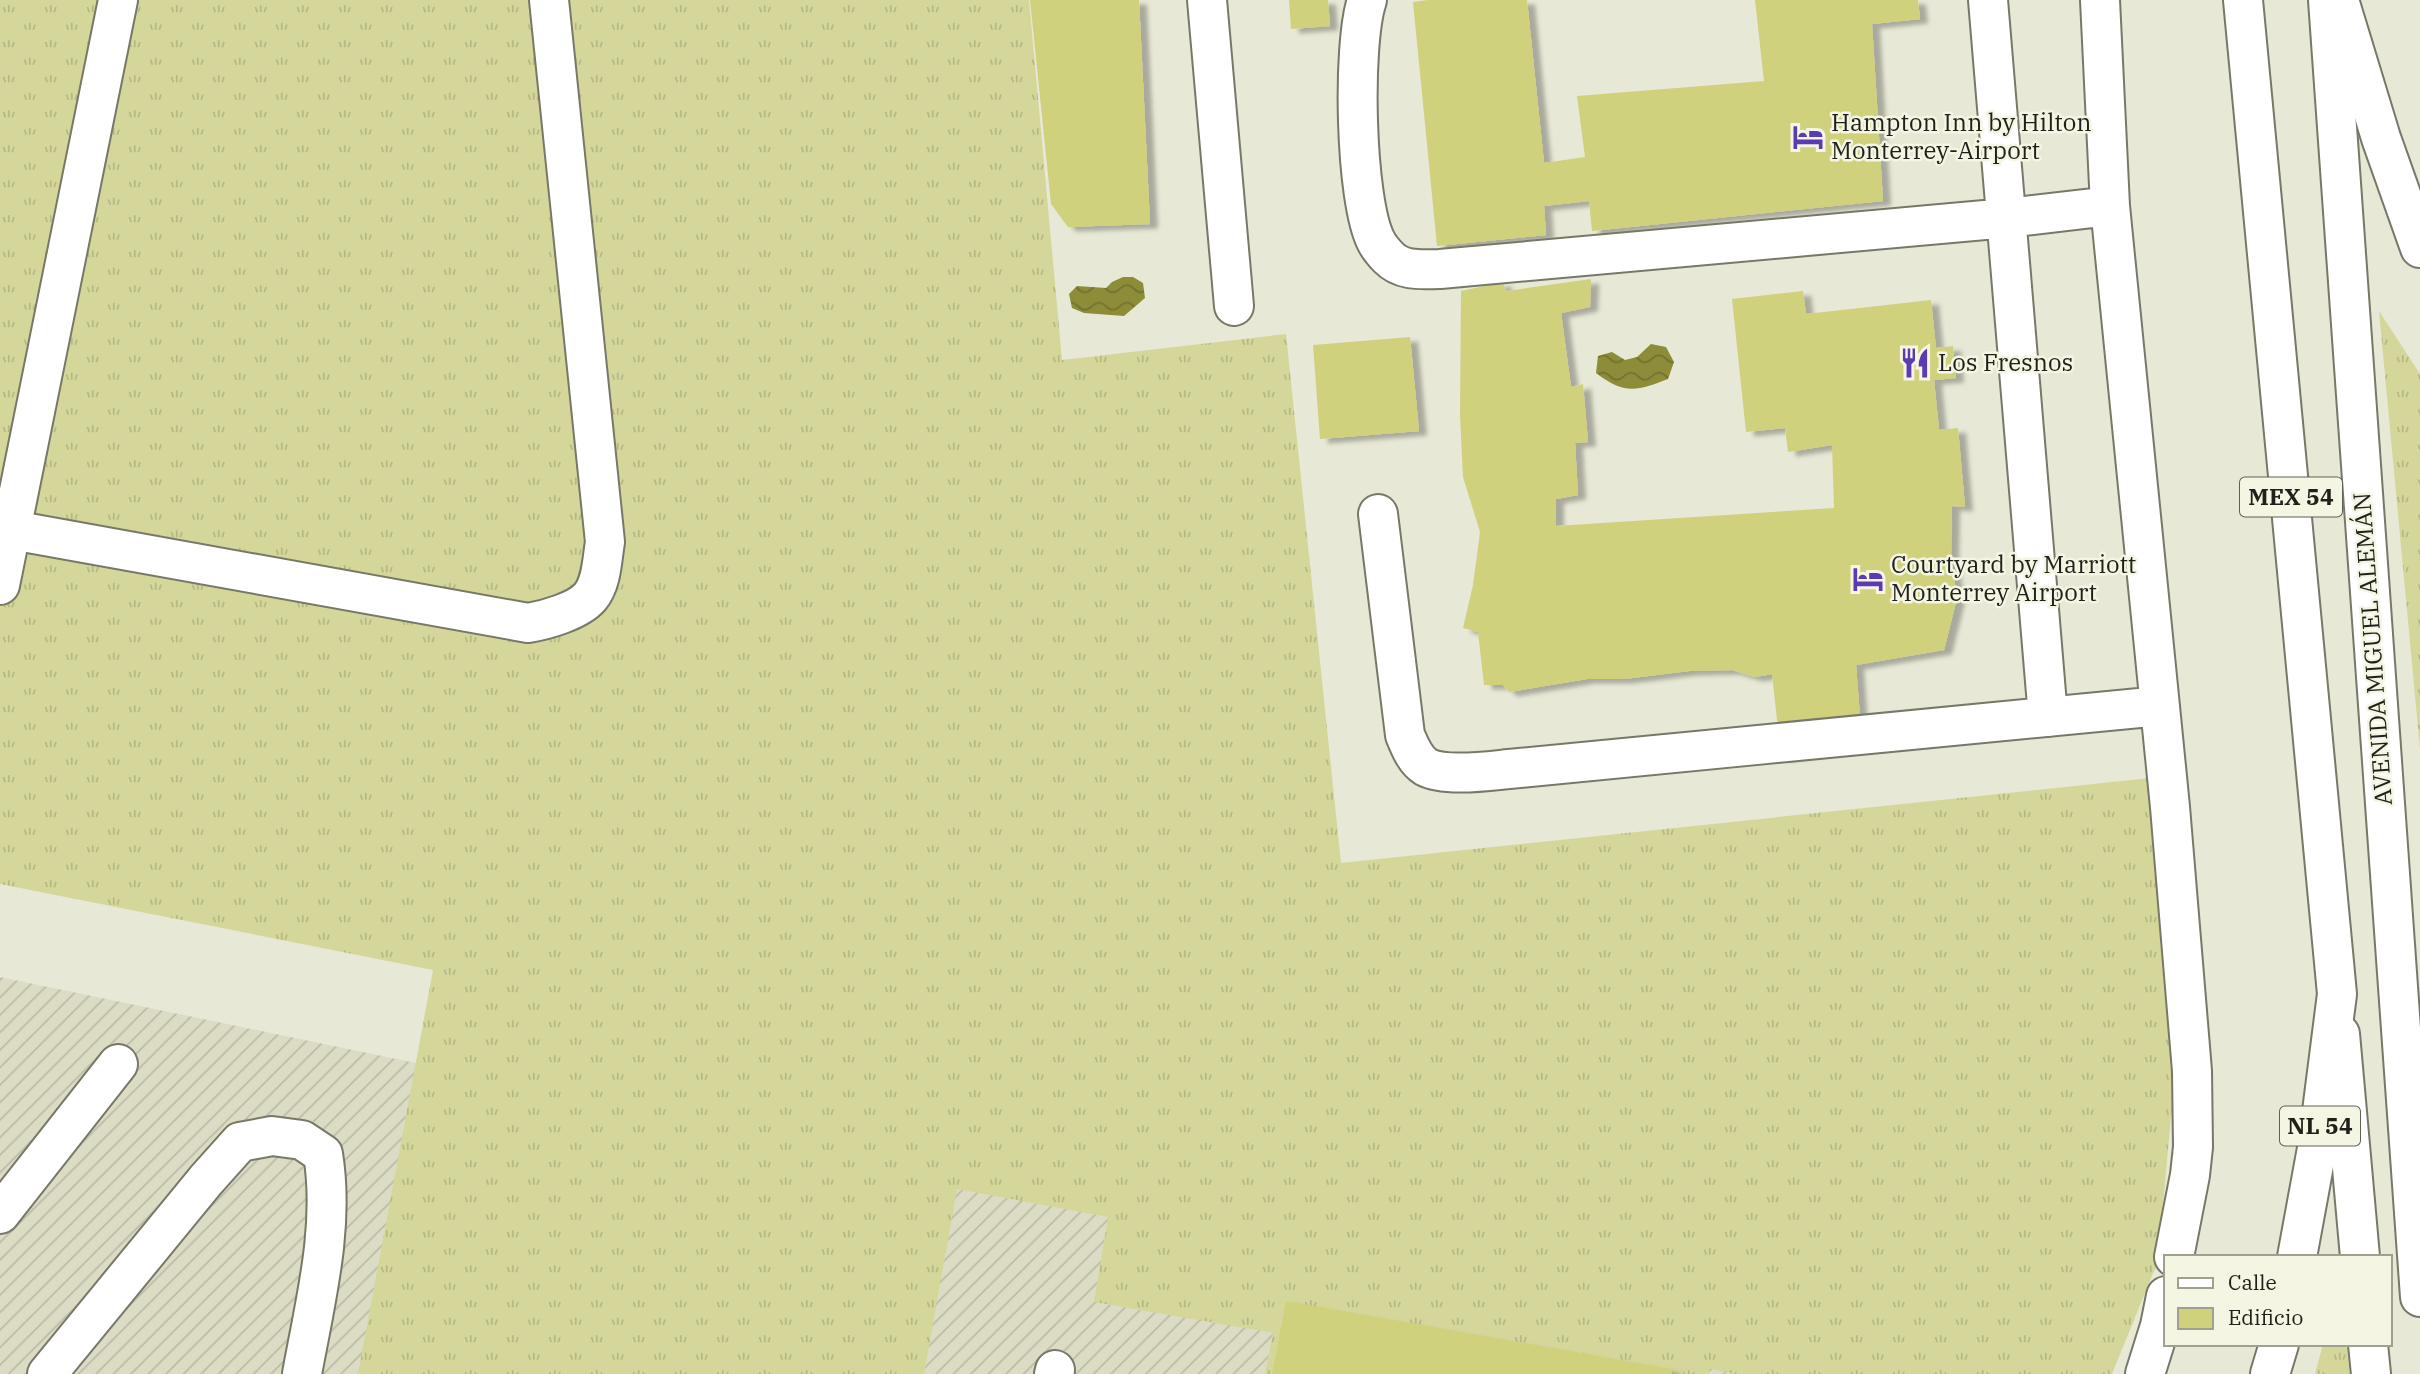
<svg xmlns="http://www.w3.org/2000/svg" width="2420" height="1374" font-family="'IBM Plex Serif',serif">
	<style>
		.industrial { fill: url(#industrial-furrows) }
		.grass { fill: url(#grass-tufts) }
		.water { fill: url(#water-waves) }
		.building { fill: #d0d17d; filter: url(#shadow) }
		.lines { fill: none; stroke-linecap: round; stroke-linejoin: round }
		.minor-casing { stroke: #787868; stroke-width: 42 }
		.major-casing { stroke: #787868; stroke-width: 42 }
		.highway-casing { stroke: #787868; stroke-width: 42 }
		.minor { stroke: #fff; stroke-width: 38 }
		.major { stroke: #fff; stroke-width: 38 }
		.highway { stroke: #fff; stroke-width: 38 }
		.labels { text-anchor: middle; stroke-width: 5; stroke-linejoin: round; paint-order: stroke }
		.shield { fill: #f4f5e2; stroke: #5f6055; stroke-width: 2 }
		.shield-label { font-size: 23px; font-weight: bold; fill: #1f2019 }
		.poi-label { font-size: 24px; fill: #1f2019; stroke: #f4f5e2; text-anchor: start }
		.street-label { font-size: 24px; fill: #1f2019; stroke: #f4f5e2 }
	</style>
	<defs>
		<pattern id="industrial-furrows" width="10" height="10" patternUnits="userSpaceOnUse" patternTransform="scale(1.75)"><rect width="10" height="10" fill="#dbdcc3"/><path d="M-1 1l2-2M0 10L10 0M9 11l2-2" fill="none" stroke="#bcbca7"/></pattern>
		<pattern id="grass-tufts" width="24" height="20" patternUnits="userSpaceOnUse" patternTransform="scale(1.75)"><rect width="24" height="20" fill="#d5d79a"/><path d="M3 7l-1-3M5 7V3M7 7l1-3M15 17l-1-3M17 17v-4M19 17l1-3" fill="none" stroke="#b6b884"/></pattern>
		<pattern id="water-waves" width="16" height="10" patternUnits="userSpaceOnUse" patternTransform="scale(1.75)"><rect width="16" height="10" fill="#8d8c39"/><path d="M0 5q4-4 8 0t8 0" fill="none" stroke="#73722f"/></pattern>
		<filter id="shadow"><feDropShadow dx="8" dy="4.5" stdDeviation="2" flood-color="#0004"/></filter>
	</defs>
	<rect width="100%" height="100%" fill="#e7e8d5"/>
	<path class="industrial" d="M 0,977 L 1918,1374 L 0,1374 Z"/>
	<path class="grass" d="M 0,0 L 1029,0 L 1062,360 L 1286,334 L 1341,863 L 2150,778 L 2176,1061 L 2158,1261 L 2112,1374 L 1735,1374 L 1710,1369 L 1708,1374 L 1265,1374 L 1273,1333 L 1094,1302 L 1108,1217 L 957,1189 L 924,1374 L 358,1374 L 433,970 L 0,884 Z
		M 2379,311 L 2420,374 L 2420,749 Z
		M 2323,1344 L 2370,1344 L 2373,1374 L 2315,1374 Z"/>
	<path class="water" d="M 1123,277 L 1133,277 L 1143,283 L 1145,298 L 1124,316 L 1084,313 L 1072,308 L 1069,294 L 1077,286 L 1106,288 L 1112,282 Z
		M 1651,344 L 1666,347 L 1674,362 L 1668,379 C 1637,391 1625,395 1596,373 L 1598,356 L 1612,352 L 1625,360 L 1637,357 Z"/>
	<path class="building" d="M 1030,0 L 1139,0 L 1150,224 L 1068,227 L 1051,204 Z
		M 1289,0 L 1328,0 L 1330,26 L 1291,29 Z
		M 1428,0 L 1527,0 L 1544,163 L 1585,157 L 1577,96 L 1764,81 L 1755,0 L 1918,0 L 1920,19 L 1872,24 L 1883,201 L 1592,231 L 1589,201 L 1544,206 L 1546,235 L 1437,246 L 1413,2 Z
		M 1591,279 L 1590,307 L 1561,313 L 1571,387 L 1583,384 L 1588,442 L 1575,443 L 1578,495 L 1556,499 L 1556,526 L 1834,508 L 1832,445 L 1788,452 L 1785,428 L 1746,432 L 1732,299 L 1803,291 L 1806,314 L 1931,300 L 1936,348 L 1953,346 L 1956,378 L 1934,380 L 1939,430 L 1958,428 L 1965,507 L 1952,506 L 1951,558 L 1957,598 L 1944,650 L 1856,665 L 1862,744 L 1781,757 L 1772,674 L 1755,677 L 1732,670 L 1689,671 L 1624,679 L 1587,679 L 1509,692 L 1503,685 L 1484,685 L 1478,632 L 1463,628 L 1473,585 L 1480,532 L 1463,477 L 1460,415 L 1461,291 L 1503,282 L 1506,291 Z
		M 1410,337 L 1419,431 L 1320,439 L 1313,345 Z
		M 1286,1301 L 1672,1369 L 1671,1374 L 1272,1374 Z"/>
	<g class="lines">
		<g class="minor-casing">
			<path id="minor" d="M 1207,0 L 1234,306
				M 1367,0 C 1352,44 1355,200 1376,241 C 1379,247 1385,254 1389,258 C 1403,272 1423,269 1440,269 L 2007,218 L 2110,206
				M 1988,0 L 2048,717
				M 2100,0 L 2110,206 L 2170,807 L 2192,1071 L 2193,1147 L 2190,1175 L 2174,1257
				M 1378,514 L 1405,735 C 1410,747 1415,760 1426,767 C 1445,777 1488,771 1509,769 L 2160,706
				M 12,530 L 528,623 C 546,620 578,611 590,597 C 602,583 602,559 605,542 L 549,0
				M 0,585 L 118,0
				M 0,1214 L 118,1064
				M 47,1374 L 206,1180 L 240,1142 L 272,1136 L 302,1140 L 323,1154 C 335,1227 315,1302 302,1374
				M 1054,1374 L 1055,1370
				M 2145,1374 L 2160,1326 L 2166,1296"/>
		</g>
		<g class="major-casing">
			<path id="major" d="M 2328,0 L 2420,1297
				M 2340,1034 L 2360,1257
				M 2368,1344 L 2371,1374"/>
		</g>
		<g class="highway-casing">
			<path id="highway" d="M 2243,0 L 2337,994 L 2318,1143 L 2297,1257
				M 2339,0 L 2381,138 L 2420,248
				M 2270,1374 L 2279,1344"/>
		</g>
		<use href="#minor" class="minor"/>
		<use href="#major" class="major"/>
		<use href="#highway" class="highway"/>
	</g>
	<defs>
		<g id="hotel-bare" transform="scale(2.415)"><path d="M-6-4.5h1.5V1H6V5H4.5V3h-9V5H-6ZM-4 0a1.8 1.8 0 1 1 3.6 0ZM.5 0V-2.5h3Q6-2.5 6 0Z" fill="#5a3bb4" stroke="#f4f5e2" stroke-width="2.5" paint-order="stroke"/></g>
		<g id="restaurant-bare" transform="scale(2.415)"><path d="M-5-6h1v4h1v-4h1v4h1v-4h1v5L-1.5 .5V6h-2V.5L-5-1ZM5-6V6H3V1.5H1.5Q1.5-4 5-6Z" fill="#5a3bb4" stroke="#f4f5e2" stroke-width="2.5" paint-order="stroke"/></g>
	</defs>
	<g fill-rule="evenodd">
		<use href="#hotel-bare" x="1808" y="137"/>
		<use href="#restaurant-bare" x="1915" y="363"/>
		<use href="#hotel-bare" x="1868" y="579"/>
	</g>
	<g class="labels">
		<g class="shield">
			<rect x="2240" y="477.5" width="102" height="39" rx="5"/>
			<rect x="2280" y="1106.5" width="80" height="39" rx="5"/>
		</g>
		<g class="shield-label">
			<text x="2291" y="505">MEX 54</text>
			<text x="2320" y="1134">NL 54</text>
		</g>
		<g class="poi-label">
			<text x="1831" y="131">Hampton Inn by Hilton<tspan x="1831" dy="28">Monterrey-Airport</tspan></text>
			<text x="1938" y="371">Los Fresnos</text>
			<text x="1891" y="573">Courtyard by Marriott<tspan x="1891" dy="28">Monterrey Airport</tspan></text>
		</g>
		<g class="street-label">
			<text transform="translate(2373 649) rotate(-94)" y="8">AVENIDA MIGUEL ALEMÁN</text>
		</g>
	</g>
	<rect x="2164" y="1255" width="228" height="91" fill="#f4f5e2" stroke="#9fa092" stroke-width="2"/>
	<rect x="2178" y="1278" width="35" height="10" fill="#ffffff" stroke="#9fa092" stroke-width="2"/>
	<text x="2228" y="1290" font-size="21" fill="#1f2019">Calle</text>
	<rect x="2178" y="1308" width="35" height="21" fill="#d0d17d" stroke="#9fa092" stroke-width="2"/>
	<text x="2228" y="1325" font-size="21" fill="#1f2019">Edificio</text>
</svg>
